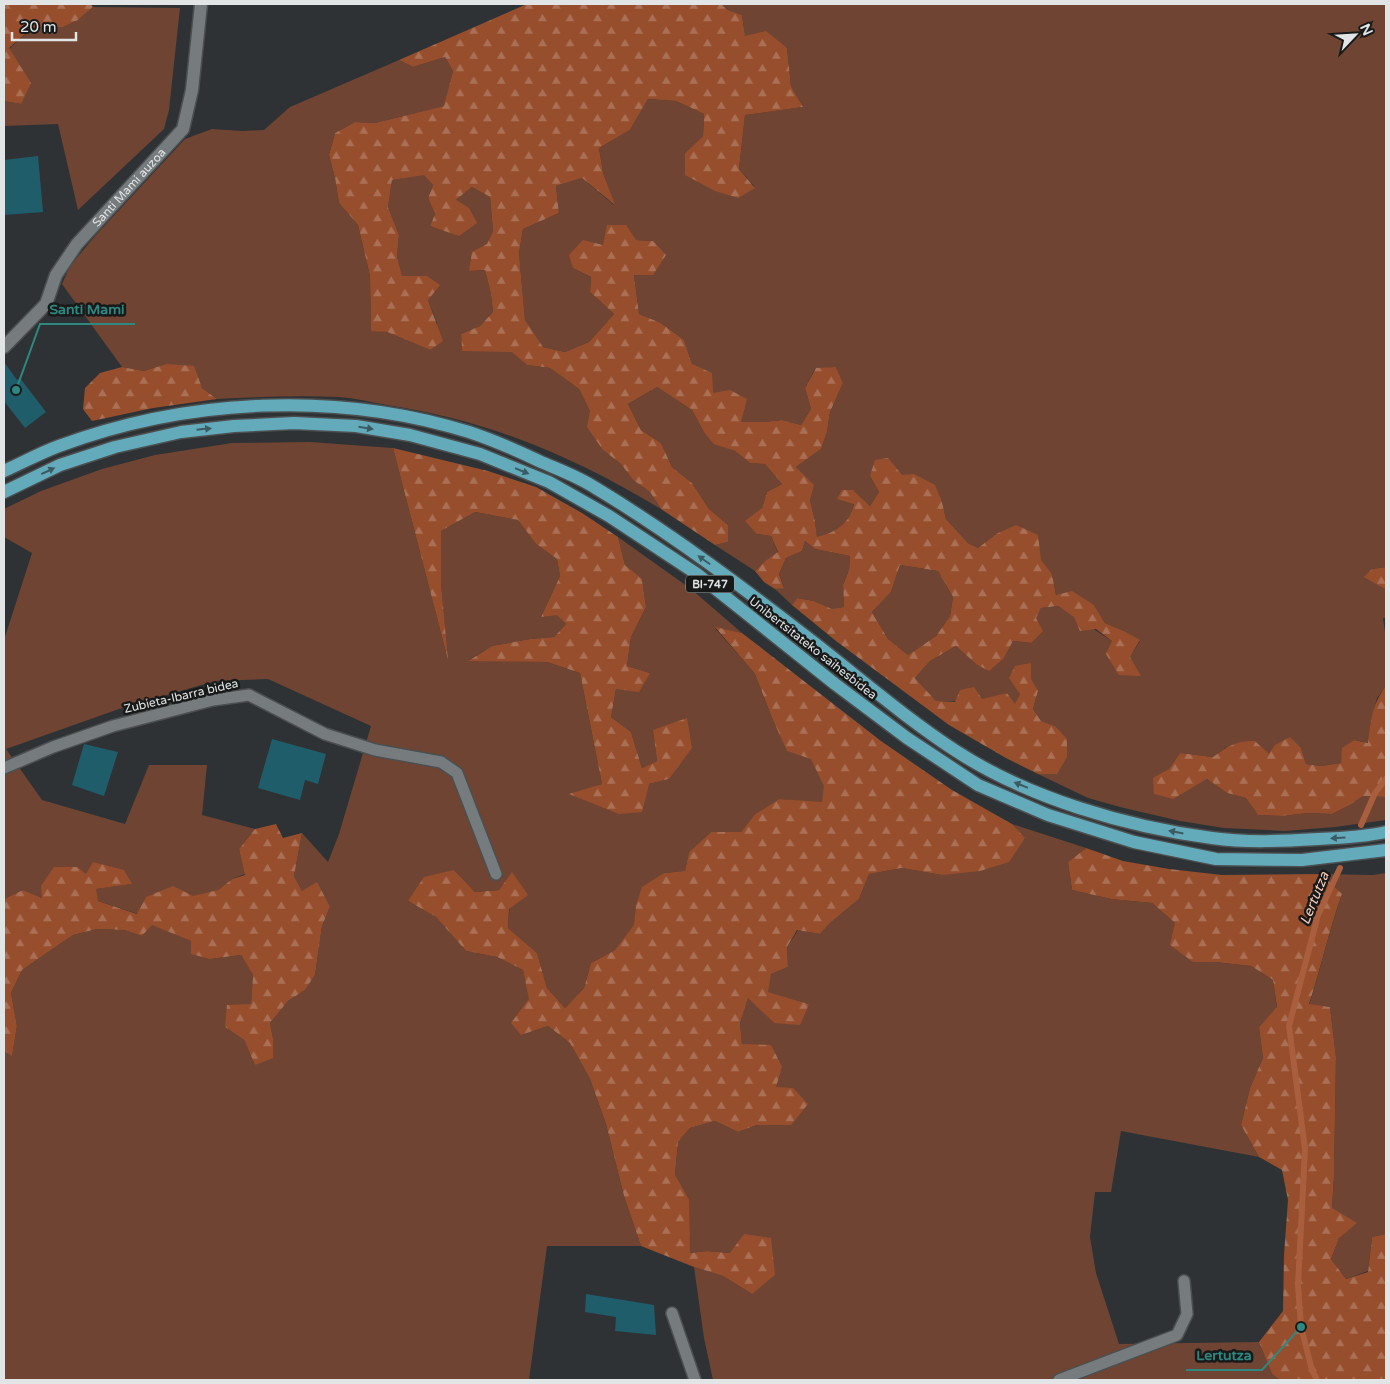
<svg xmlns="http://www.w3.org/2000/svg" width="1390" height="1384" font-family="'Varela Round',sans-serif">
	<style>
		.green { fill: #6f4432 }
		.forest { fill: url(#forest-firs); fill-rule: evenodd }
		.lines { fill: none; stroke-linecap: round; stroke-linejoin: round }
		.stream { stroke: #a95e3d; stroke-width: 6 }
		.building { fill: #205d6b }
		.lane-casing { stroke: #4b4f50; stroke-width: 14 }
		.street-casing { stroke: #4b4f50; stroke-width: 15 }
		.primary-casing { stroke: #4b4f50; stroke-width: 15 }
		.lane { stroke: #767b7d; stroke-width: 11 }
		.street { stroke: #767b7d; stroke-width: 12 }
		.primary { stroke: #63aabb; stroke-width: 12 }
		.oneway { fill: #3a5b62 }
		.labels { text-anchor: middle; stroke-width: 5; stroke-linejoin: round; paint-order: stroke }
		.shield { fill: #181a1a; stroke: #a5a8a8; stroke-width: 1 }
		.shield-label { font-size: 11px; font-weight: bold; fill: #e2e5e5 }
		.street-label { font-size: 12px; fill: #e2e5e5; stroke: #181a1a }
		.water-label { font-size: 14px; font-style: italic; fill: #f7cbb9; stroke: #181a1a }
		.leader { fill: none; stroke: #2f8780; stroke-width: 2 }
		.callout-dot { fill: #2f8780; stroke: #181a1a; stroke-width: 2 }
		.callout-label { font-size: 14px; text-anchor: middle; font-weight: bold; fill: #2f8780; stroke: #181a1a; stroke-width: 5; stroke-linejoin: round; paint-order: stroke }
	</style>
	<defs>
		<pattern id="forest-firs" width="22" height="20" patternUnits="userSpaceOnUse" patternTransform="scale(1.25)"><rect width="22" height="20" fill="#974e2d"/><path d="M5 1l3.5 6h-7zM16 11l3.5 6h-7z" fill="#aa7055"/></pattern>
	</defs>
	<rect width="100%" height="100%" fill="#2e3234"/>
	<path class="green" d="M 721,4 L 1386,4 L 1386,567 L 1372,569 L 1382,588 L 1386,588 L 1386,618 L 1383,618 L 1386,639 L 1386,686 L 1377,698 L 1371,721 L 1369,743 L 1354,740 L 1343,748 L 1341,763 L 1321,766 L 1306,764 L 1301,748 L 1269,755 L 1255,741 L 1225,748 L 1213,757 L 1180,753 L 1169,769 L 1191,788 L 1207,779 L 1227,793 L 1246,798 L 1258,815 L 1282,816 L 1308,813 L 1332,814 L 1350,805 L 1363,796 L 1386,797 L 1386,820 L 1335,827 L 1285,831 L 1224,828 L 1180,821 L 1124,808 L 1088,798 L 1038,774 L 1057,774 L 1055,726 L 1041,721 L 1033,709 L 1038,691 L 1020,694 L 1015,705 L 1007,693 C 984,701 960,702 936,701 L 915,678 L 930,661 L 956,646 L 976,664 L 1004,658 L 1013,641 L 1031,643 L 1035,618 L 1041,608 L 1058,606 L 1112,641 L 1130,657 L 1140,641 L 1124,631 L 1105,623 L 1094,605 L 1056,595 L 1052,574 L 1041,561 L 996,534 L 978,548 L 968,543 L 946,519 L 942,502 L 902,475 L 870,476 L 879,492 L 870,506 L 853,490 C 853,498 855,507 852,514 C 847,526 828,534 817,538 L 815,521 L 810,500 L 813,485 L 796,467 L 821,449 L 827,432 L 830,412 L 843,383 L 836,367 L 815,369 L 805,388 L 811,409 L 801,425 L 782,420 L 764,422 L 741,422 L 713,394 L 692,364 L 684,340 L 661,323 L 639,314 L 634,275 L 653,241 L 636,240 L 603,245 L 573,268 L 591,277 L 590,292 L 614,314 L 589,342 L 565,352 L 543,347 L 525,321 L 519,253 L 523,229 L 559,213 L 556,186 L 582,178 L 614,205 L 603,173 L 599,148 L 630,130 L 648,99 L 676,101 L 704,114 L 703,136 L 685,153 L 755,187 L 739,169 L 745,115 L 803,107 L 791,86 L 787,48 L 745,36 L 742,15 L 728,10 Z
		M 93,7 L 180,8 L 169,110 L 164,129 L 78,210 L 58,124 L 4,126 L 4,101 L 21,104 L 9,49 L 33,27 L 63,27 L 78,20 Z
		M 445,57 L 453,71 L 445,106 L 375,123 L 355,122 L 335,133 L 329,155 L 335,178 L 339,203 L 358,225 L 370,276 L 371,330 L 387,332 L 430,350 L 437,323 L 428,300 L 427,276 L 402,277 L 397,256 L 399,235 L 388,207 L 392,180 L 424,174 L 433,185 L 428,198 L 435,214 L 430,226 L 443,230 L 456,200 L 472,187 L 490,197 L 493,231 L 487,245 L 469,271 L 485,270 L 491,294 L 493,312 L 480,326 L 461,334 L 462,351 L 512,351 L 527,365 L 550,368 L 579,389 L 590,411 L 603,450 L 621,464 L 633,480 L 650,492 L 661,509 C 572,456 491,421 387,405 C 371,402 355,398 338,397 C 298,395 258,397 217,399 L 202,388 L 166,364 L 144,371 L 122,367 L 62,284 L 70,266 L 95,236 L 185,139 L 212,129 L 242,131 L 264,130 L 290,107 L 399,60 L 413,67 Z
		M 657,387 L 692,410 L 705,434 L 714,443 L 735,451 L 750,463 L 765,464 L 782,484 L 767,492 L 762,508 L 757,534 L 771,536 L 778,553 L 765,561 L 755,571 L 715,545 L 728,542 L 728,525 L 709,509 L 692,483 L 672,467 L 661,443 L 641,430 L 628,404 Z
		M 310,442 L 393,448 L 447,656 L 441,583 L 441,531 L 475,512 L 518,520 L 536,544 L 557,559 L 560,576 L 541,617 L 557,614 L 566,624 L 554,637 L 530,639 L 492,646 L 469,660 L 547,662 L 580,673 L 602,784 L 570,795 L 649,784 L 669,779 L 653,730 L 657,761 L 642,768 L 631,732 L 611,717 L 616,689 L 650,673 L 627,666 L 631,637 L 646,607 L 642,580 L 625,565 L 618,537 L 691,589 L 742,633 L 715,628 L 755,674 L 772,718 L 787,750 L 811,758 L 825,786 L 822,803 L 779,799 L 755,814 L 741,832 L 711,832 L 689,852 L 685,871 L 664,873 L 636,905 L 635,925 L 615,950 L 591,963 L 584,988 L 565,1008 L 547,988 L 537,953 L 508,928 L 512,873 L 499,890 L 475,892 L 454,870 L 408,901 L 436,917 L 466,951 L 497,957 L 523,970 L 530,999 L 521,1035 L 548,1026 L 570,1043 L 590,1079 L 606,1124 L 624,1196 L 641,1246 L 547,1246 L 529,1380 L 4,1380 L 4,1051 L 12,1055 L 17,1026 L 11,993 L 22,970 L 73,935 L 97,929 L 124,930 L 142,936 L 152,924 L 191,941 L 210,959 L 241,955 L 253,975 L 251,1005 L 225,1027 L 244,1040 L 255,1065 L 273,1038 L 270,1023 L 288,1001 L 305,990 L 315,975 L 322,926 L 330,907 L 302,891 L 294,876 L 302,833 L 328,862 L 339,834 L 371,726 L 268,679 L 215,681 L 119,709 L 6,749 L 42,800 L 125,824 L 149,765 L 207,765 L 202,815 L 255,829 L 239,849 L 245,874 L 232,879 L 218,890 L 138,914 L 98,901 L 95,889 L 131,884 L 86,875 L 42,898 L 23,890 L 4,899 L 4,640 L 32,553 L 4,537 L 4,509 L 41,491 L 102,469 L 155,455 L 232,443 Z
		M 805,541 L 815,549 L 850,556 L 849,570 L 843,585 L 844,607 L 832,609 L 814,601 L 797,598 L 792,605 L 775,589 L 784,587 L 779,574 L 786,558 L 802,551 Z
		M 900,565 L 938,571 L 953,597 L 950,616 L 936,636 L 908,655 L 888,639 L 872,612 L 891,592 Z
		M 1012,824 L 1086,848 L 1068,862 L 1072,890 L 1111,899 L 1152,903 L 1175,923 L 1193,962 L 1215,962 L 1251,966 L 1273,980 L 1277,1008 L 1259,1027 L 1263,1058 L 1250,1088 L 1241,1125 L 1259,1157 L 1121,1131 L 1111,1192 L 1095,1192 L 1090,1237 L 1096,1273 L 1119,1344 L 1259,1342 L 1272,1374 L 1280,1380 L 713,1380 L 704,1338 L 694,1267 L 723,1276 L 752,1294 L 730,1253 L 707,1251 L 690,1253 L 688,1230 L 675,1175 L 678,1142 L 690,1128 L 715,1121 L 738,1132 L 757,1125 L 791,1125 L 776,1087 L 742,1044 L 740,1023 L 748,997 L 774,1023 L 809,1004 L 767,992 L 771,974 L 788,967 L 787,947 L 798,930 L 820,934 L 830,923 L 859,899 L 869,874 L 902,868 L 942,875 L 1025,839 Z
		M 1386,873 L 1386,1234 L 1372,1237 L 1368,1271 L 1346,1279 L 1331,1259 L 1339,1238 L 1332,1208 L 1334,1176 L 1336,1057 L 1330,1007 L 1309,1005 C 1321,968 1329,931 1342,894 L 1322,874 L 1373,875 Z"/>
	<path class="forest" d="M 4,4 L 91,4 L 93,7 L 78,20 L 63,27 L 33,27 L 9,48 L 31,83 L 21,104 L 4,101 Z
		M 527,4 L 721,4 L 728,10 L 742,15 L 745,36 L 766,31 L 787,48 L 791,86 L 803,107 L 745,115 L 739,169 L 755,188 L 738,198 L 715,191 L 685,175 L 685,153 L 703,136 L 704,114 L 676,101 L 648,99 L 630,130 L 599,148 L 603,173 L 615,205 L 582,178 L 556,186 L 559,213 L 523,229 L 519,253 L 525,320 L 543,347 L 565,352 L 589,342 L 614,314 L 590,292 L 591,277 L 573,268 L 569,255 L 583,240 L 603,245 L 607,225 L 626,225 L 636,240 L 653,241 L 666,255 L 653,275 L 634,275 L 639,314 L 661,323 L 684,340 L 692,364 L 712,373 L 713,393 L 730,390 L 747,399 L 741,422 L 764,422 L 782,420 L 801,425 L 811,409 L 805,388 L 816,368 L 836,367 L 843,383 L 830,412 L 827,432 L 821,449 L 796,467 L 814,485 L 810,500 L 815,521 L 817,537 C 834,533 851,523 854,504 L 837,499 L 842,490 L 853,490 L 870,506 L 879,492 L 870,476 L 875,460 L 888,458 L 902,475 L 914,474 L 935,485 L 942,502 L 946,519 L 968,543 L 978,548 L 996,534 L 1016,525 L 1038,535 L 1041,560 L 1052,574 L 1056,595 L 1072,591 L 1094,605 L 1105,623 L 1124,631 L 1140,640 L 1130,657 L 1141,676 L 1119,675 L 1106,654 L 1112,641 L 1096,629 L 1080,631 L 1074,617 L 1058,606 L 1041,608 L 1036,618 L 1043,631 L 1031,643 L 1013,641 L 1004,658 L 989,671 L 976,664 L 956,646 L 930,661 L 915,678 L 936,701 L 955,702 L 960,690 L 974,687 L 982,699 L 1007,693 L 1015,704 L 1020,694 L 1009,678 L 1015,666 L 1031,663 L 1031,679 L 1038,691 L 1033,709 L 1041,721 L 1055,726 L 1067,739 L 1067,757 L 1057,774 L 1038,774 L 1006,758 L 949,725 L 836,641 L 792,605 L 797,598 L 814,601 L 832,609 L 844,607 L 843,585 L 849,570 L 850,556 L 815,549 L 805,541 L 802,551 L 786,558 L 779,574 L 784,588 L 775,589 L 764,582 L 755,571 L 765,561 L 778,552 L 771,536 L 757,534 L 745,521 L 762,508 L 767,492 L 782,484 L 765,464 L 750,463 L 735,451 L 714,444 L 705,434 L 692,410 L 657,387 L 628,404 L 641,430 L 661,443 L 672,467 L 692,483 L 709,509 L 728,525 L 728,542 L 715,545 L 661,509 L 650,492 L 633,480 L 621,464 L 603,450 L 587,427 L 590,411 L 579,389 L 550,368 L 527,365 L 512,352 L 462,351 L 461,334 L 480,326 L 493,312 L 491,294 L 485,270 L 469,271 L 472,252 L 487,244 L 493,231 L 490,197 L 472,187 L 456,200 L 469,208 L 477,223 L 459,236 L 430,226 L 435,214 L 428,198 L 433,185 L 424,175 L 392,180 L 388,207 L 399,235 L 397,256 L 402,276 L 427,276 L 440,285 L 428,300 L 443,341 L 430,350 L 387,332 L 371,331 L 370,276 L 358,225 L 339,203 L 335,178 L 329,155 L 335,133 L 355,122 L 375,123 L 444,106 L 453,71 L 445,57 L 413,67 L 399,60 ZM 900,565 L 938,571 L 953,597 L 950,616 L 936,636 L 908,655 L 888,639 L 872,612 L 891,592 Z
		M 166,364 L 194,366 L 202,388 L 217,399 L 153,408 L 92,421 L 83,409 L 85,388 L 100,373 L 122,367 L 144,371 Z
		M 393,448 L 488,471 L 536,487 L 582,513 L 618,537 L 625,565 L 642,579 L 646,607 L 631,637 L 627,666 L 650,673 L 639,692 L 616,689 L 611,717 L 631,732 L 642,768 L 657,761 L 653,730 L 687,718 L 692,748 L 669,779 L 649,784 L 642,812 L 619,814 L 569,794 L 602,784 L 580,673 L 547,662 L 468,661 L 492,646 L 530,639 L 554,637 L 566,624 L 557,615 L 541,617 L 560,576 L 557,559 L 536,544 L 518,520 L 475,512 L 441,531 L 441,583 L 448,660 Z
		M 1386,567 L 1386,588 L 1383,588 L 1364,577 L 1372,569 Z
		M 715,627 L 742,633 L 881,741 L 952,790 L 1012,824 L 1025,838 L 1009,862 L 980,871 L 942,875 L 902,868 L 869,874 L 859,899 L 830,923 L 820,934 L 797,930 L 787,947 L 788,967 L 771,974 L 768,992 L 809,1004 L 800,1025 L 774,1023 L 748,998 L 740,1023 L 742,1044 L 771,1045 L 782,1067 L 776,1087 L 793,1088 L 808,1104 L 791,1125 L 757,1125 L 738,1132 L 715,1121 L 690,1128 L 678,1142 L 675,1175 L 689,1200 L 690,1253 L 707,1251 L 730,1253 L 744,1234 L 771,1238 L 775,1275 L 752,1294 L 723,1276 L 694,1267 L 641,1246 L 624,1196 L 606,1124 L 590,1079 L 570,1043 L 548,1026 L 521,1035 L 511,1023 L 529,999 L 523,970 L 497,957 L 466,951 L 436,917 L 408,901 L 424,877 L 454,870 L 475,892 L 499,890 L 512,872 L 528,895 L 509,909 L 508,928 L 537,953 L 547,988 L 565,1008 L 584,988 L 591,963 L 615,950 L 634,925 L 636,905 L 642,887 L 664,873 L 685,871 L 689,852 L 711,832 L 741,832 L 755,814 L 779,799 L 822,802 L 824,786 L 811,759 L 787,751 L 772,718 L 755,674 Z
		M 1386,686 L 1386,797 L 1363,796 L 1350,805 L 1332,814 L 1308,813 L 1282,816 L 1258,815 L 1246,798 L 1227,793 L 1207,779 L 1173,799 L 1154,794 L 1153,778 L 1169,769 L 1180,753 L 1213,757 C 1228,746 1235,741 1255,741 L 1269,754 L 1275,745 L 1290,737 L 1301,748 L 1306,764 L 1321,766 L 1341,763 L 1342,748 L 1354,740 L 1368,743 C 1371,720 1372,704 1386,686 Z
		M 276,824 L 283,838 L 302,833 L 294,876 L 302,891 L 317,882 L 330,907 L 322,926 L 315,975 L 305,990 L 288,1001 L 270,1023 L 273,1038 L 273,1058 L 255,1065 L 244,1040 L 225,1027 L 227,1005 L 251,1004 L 253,975 L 241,955 L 210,959 L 191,954 L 191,941 L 152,925 L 142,936 L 124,930 L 97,929 L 73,935 L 22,970 L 11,993 L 17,1026 L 12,1056 L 4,1051 L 4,899 L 23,890 L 42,898 L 41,886 L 54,867 L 77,867 L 86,874 L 93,862 L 124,870 L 132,884 L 96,889 L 98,901 L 137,914 L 146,897 L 173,886 L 193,896 L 218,890 L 232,879 L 245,875 L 239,849 L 255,829 Z
		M 1086,848 L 1123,861 L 1169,869 L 1222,875 L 1322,874 L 1342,894 C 1329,930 1321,968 1309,1004 L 1330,1007 L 1336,1057 L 1334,1176 L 1332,1208 L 1357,1223 L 1339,1238 L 1331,1259 L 1346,1279 L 1368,1272 L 1372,1237 L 1386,1234 L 1386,1380 L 1280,1380 L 1272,1374 L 1259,1342 L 1283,1311 L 1284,1255 L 1288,1200 L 1282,1170 L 1259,1157 L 1241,1125 L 1250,1088 L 1263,1058 L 1259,1027 L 1277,1007 L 1273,980 L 1251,966 L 1215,962 L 1193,962 L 1170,945 L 1175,923 L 1152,903 L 1111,899 L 1072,890 L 1068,862 Z"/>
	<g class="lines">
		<path class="stream" d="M 1361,825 L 1375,793 L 1386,779
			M 1317,1380 L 1312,1370 L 1301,1327 L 1298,1285 L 1305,1149 L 1289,1026 L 1318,915 L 1340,868"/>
	</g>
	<path class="building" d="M 38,156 L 43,212 L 4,215 L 4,160 Z
		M 4,362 L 17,380 L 20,378 L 46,412 L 25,428 L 4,401 Z
		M 272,739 L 326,754 L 318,784 L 305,780 L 300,800 L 258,788 Z
		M 84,744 L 118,752 L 104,796 L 72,785 Z
		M 586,1294 L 654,1305 L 656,1335 L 615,1331 L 616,1317 L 585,1312 Z"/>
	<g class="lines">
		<g class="lane-casing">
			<path id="lane" d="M 4,768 L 53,747 L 113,726 L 213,700 L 249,695 L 325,734 L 375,750 L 441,762 L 457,773 L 496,874
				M 672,1313 L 695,1380
				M 1059,1380 L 1177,1335 L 1187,1314 L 1184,1281"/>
		</g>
		<g class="street-casing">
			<g id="street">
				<path id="s1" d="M 4,347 L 46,304 L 56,275 L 77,244 L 183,129 L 192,90 L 201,4"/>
			</g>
		</g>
		<g class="primary-casing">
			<path id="primary" d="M 4,471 C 22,463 40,453 59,446 C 188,398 337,391 469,432 C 493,440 516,450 539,461 C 557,469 577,476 594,487 C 672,534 745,589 817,645 C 863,681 907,719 956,751 C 1028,798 1127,827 1212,838 C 1247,843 1283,841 1318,839 C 1341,838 1364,837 1386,832
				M 4,492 L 60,465 L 115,447 L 181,432 L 234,426 L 294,423 L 356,426 L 410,435 L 480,454 L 549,482 L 609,516 L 697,574 L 835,684 L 907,738 L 978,785 L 1048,815 L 1134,842 L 1216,859 L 1302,860 L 1386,850"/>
		</g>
		<use href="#lane" class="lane"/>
		<use href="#street" class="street"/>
		<use href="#primary" class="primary"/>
	</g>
	<defs><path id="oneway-solid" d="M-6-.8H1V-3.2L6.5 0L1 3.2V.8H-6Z" transform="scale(1.25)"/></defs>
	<g class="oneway">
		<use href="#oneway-solid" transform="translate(366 428) rotate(9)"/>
		<use href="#oneway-solid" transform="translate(204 429) rotate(-6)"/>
		<use href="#oneway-solid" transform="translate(48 471) rotate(-25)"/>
		<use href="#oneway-solid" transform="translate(522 471) rotate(22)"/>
		<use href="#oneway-solid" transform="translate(704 560) rotate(-145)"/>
		<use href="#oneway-solid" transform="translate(1021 785) rotate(-158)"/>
		<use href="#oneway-solid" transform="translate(1176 832) rotate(-169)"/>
		<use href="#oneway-solid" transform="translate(1338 838) rotate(177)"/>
	</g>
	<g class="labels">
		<rect class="shield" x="686" y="575.5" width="48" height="17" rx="4"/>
		<g class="shield-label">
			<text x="710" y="588">BI-747</text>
		</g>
		<g class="street-label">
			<text dy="4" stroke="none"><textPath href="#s1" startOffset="205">Santi Mami auzoa</textPath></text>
			<text transform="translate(813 648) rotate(38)" y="4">Unibertsitateko saihesbidea</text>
			<text transform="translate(181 696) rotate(-13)" y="4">Zubieta-Ibarra bidea</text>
		</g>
		<g class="water-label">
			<text transform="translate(1314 898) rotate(-68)" y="5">Lertutza</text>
		</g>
	</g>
	<path class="leader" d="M16 390L40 324H135M1301 1327L1262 1370H1186"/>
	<g class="callout-dot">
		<circle cx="16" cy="390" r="5"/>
		<circle cx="1301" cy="1327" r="5"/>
	</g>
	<g class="callout-label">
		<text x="87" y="314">Santi Mami</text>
		<text x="1224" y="1360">Lertutza</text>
	</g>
	<rect width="1390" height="1384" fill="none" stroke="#e2e5e5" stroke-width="10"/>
	<g transform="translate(1355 35) rotate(65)" stroke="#181a1a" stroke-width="4" paint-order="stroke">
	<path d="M0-4L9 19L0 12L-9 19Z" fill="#e2e5e5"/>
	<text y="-8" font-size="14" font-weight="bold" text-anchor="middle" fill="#e2e5e5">N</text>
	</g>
	<path d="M12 32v8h64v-8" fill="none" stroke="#e2e5e5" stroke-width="2.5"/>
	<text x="20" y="32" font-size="15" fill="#e2e5e5" stroke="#181a1a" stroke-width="4" paint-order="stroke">20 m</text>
</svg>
